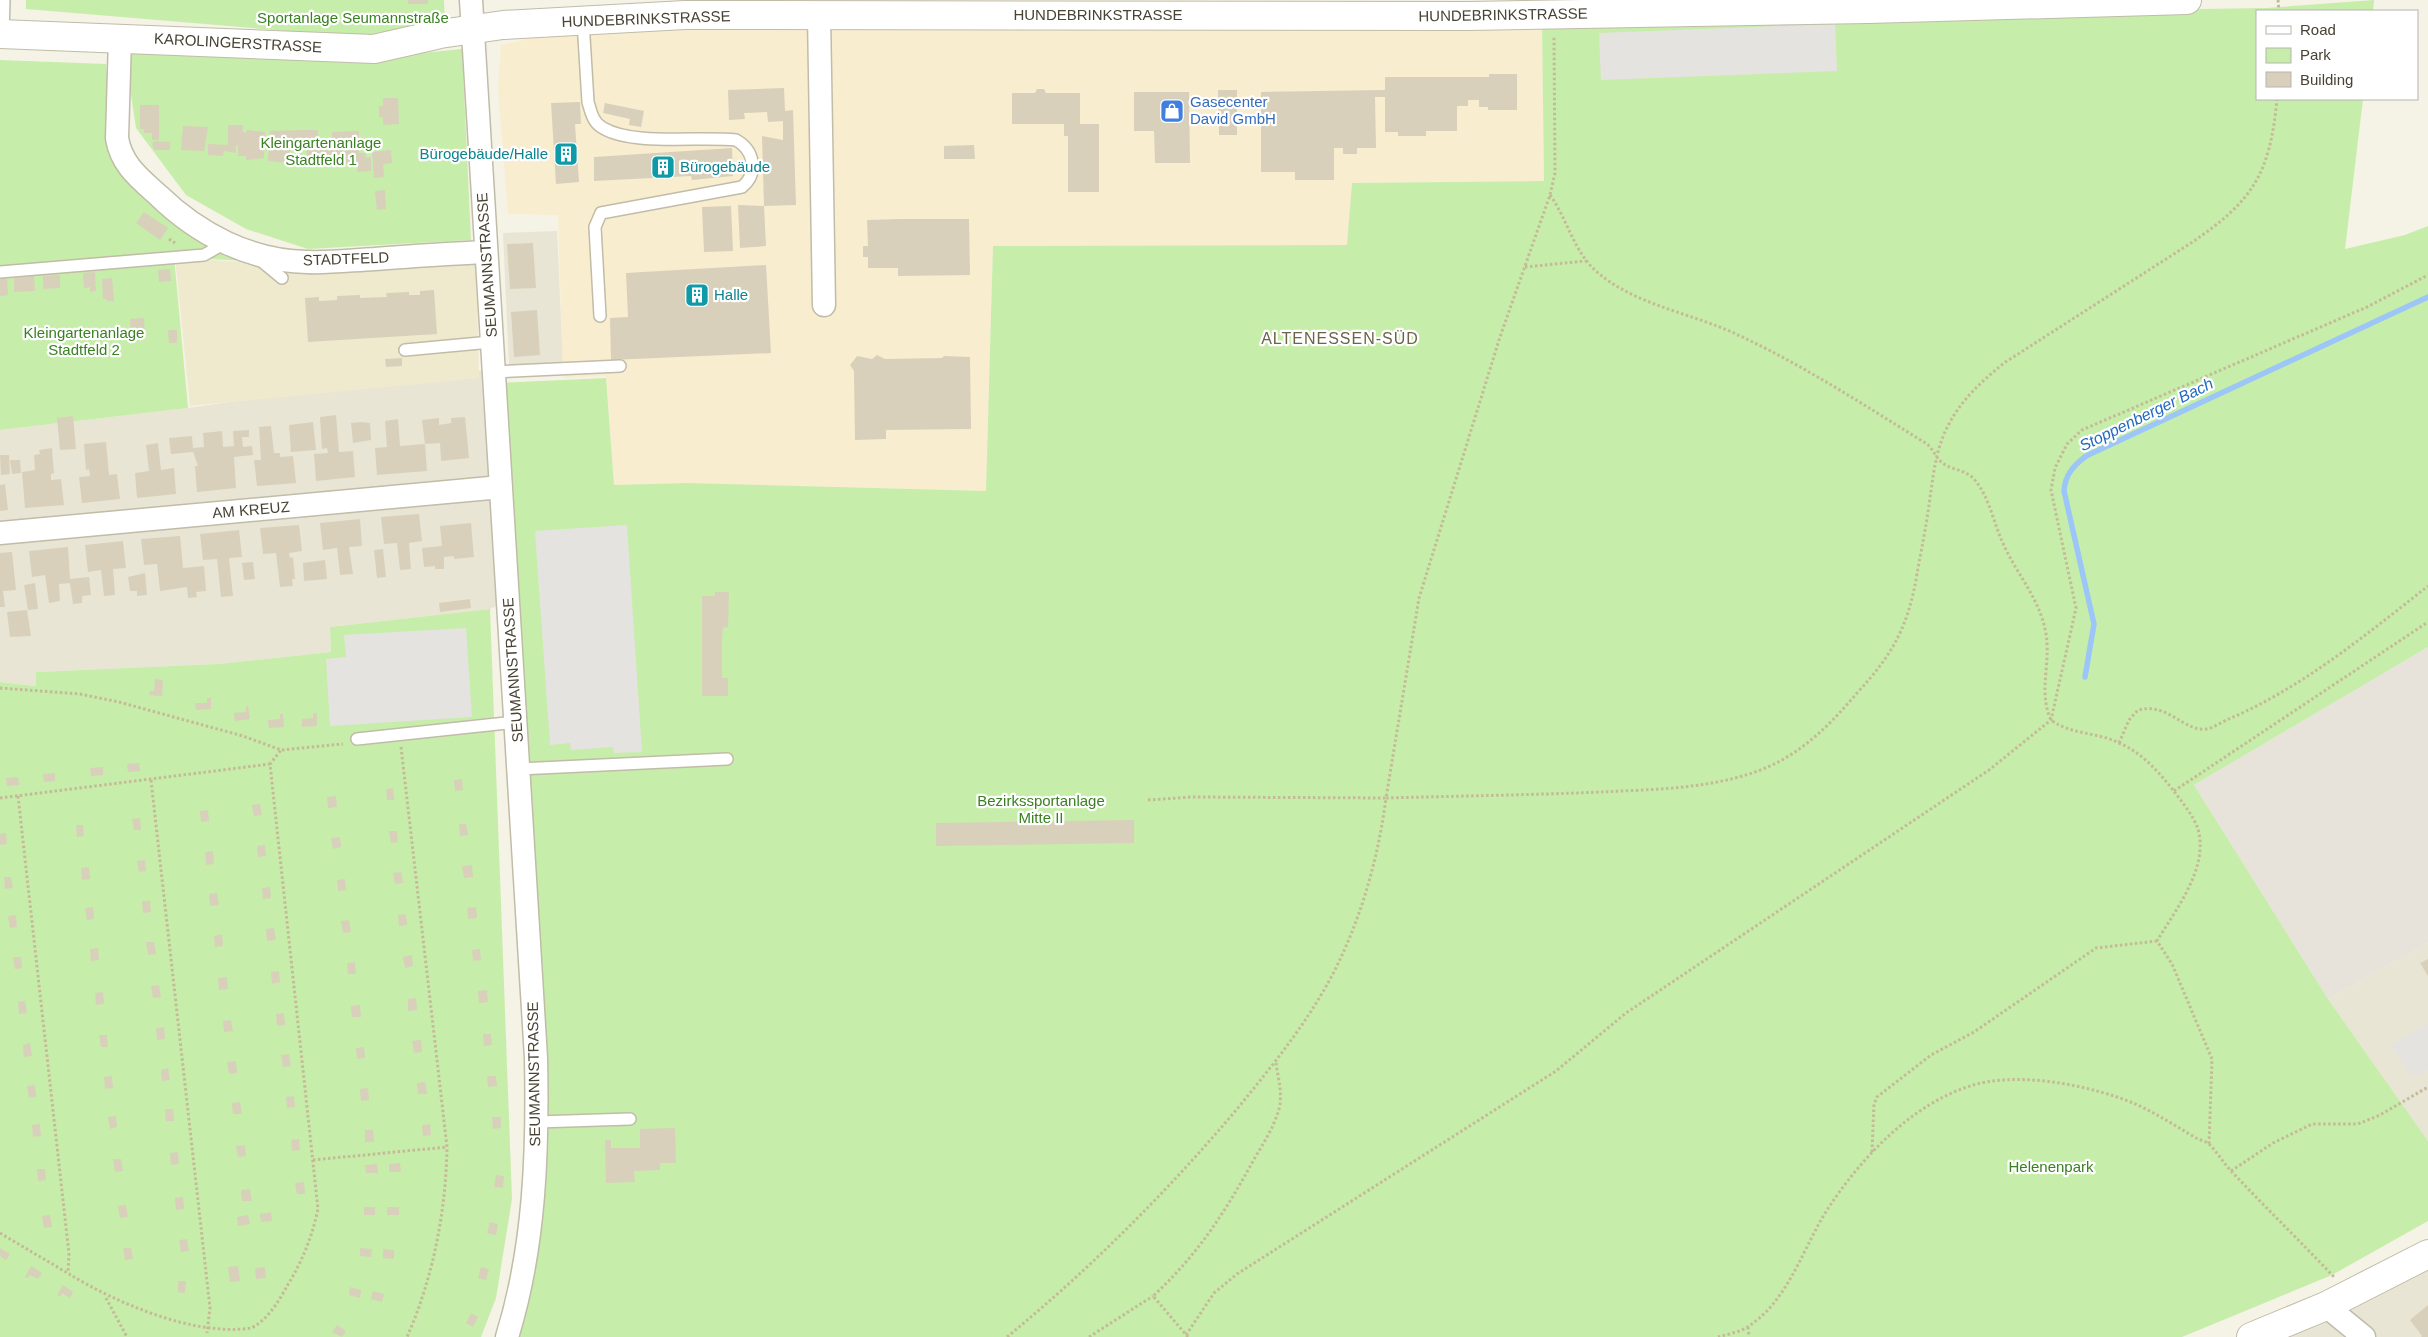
<svg xmlns="http://www.w3.org/2000/svg" width="2428" height="1337" font-family="Arial,sans-serif">
	<style>
		.residential { fill: #e9e5d4 }
		.commercial { fill: #f9edcf }
		.industrial { fill: #e7e3db }
		.education { fill: #efeace }
		.green { fill: #c7edaa }
		.parking { fill: #e5e3df }
		.lines { fill: none; stroke-linecap: round; stroke-linejoin: round }
		.stream { stroke: #9cc6f8; stroke-width: 5.5 }
		.building { fill: #d8d0ba }
		.service-casing { stroke: #c1bca8; stroke-width: 14 }
		.minor-casing { stroke: #c1bca8; stroke-width: 25 }
		.tertiary-casing { stroke: #c1bca8; stroke-width: 30 }
		.path { stroke: #c5ba97; stroke-width: 3; stroke-dasharray: 2.5 2.5; stroke-linecap: butt }
		.service { stroke: #fff; stroke-width: 11 }
		.minor { stroke: #fff; stroke-width: 22 }
		.tertiary { stroke: #fff; stroke-width: 28 }
		.labels { text-anchor: middle; stroke-width: 4.5; stroke-linejoin: round; paint-order: stroke }
		.street-label { font-size: 15px; fill: #484334; stroke: #fff }
		.park-label { font-size: 15px; fill: #398121; stroke: #fff }
		.shop-label { font-size: 15px; fill: #366cbe; stroke: #fff; text-anchor: start }
		.culture-label { font-size: 15px; fill: #0d838f; stroke: #fff; text-anchor: start }
		.neighbourhood-label { font-size: 16px; letter-spacing: 1px; fill: #6c634a; stroke: #fff }
		.water-label { font-size: 16px; font-style: italic; fill: #2269c0; stroke: #fff }
	</style>
	<rect width="100%" height="100%" fill="#f5f2e6"/>
	<path class="residential" d="M 557,231 L 563,363 L 509,365 L 503,233 Z
		M 490,370 L 502,603 L 490,609 L 330,627 L 331,652 L 218,664 L 36,672 L 37,686 L 0,682 L 0,430 L 188,408 L 347,385 Z
		M 2428,943 L 2428,1141 L 2328,999 Z
		M 2428,1255 L 2428,1337 L 2256,1337 Z"/>
	<path class="commercial" d="M 1542,23 L 1544,181 L 1352,183 L 1348,245 L 993,246 L 986,491 L 687,483 L 614,485 L 606,376 L 563,378 L 558,215 L 508,214 L 498,87 L 501,45 L 553,33 L 679,29 Z"/>
	<path class="industrial" d="M 2428,647 L 2428,943 L 2328,999 L 2194,785 Z"/>
	<path class="education" d="M 175,257 L 306,267 L 476,260 L 479,378 L 190,406 Z"/>
	<path class="green" d="M 26,0 L 444,0 L 445,24 L 371,38 L 26,9 Z
		M 2374,0 L 2373,11 L 2257,11 L 2257,99 L 2363,99 L 2345,249 L 2405,235 L 2428,226 L 2428,647 L 2194,785 L 2328,999 L 2428,1141 L 2428,1221 L 2332,1275 L 2182,1337 L 510,1337 L 537,1199 L 498,383 L 606,378 L 614,485 L 687,483 L 986,491 L 993,246 L 1347,245 L 1352,183 L 1544,181 L 1542,23 L 1662,17 L 2267,8 Z
		M 124,48 L 371,58 L 462,49 L 471,240 L 308,249 L 246,229 L 186,195 L 136,128 Z
		M 0,60 L 106,64 L 111,142 L 246,261 L 174,257 L 188,408 L 0,430 Z
		M 490,609 L 512,1199 L 496,1298 L 481,1337 L 0,1337 L 0,682 L 36,686 L 36,672 L 218,664 L 331,652 L 330,627 Z"/>
	<path class="parking" d="M 1835,24 L 1837,71 L 1601,80 L 1599,33 Z
		M 627,525 L 642,752 L 614,753 L 613,747 L 571,750 L 570,743 L 550,745 L 535,531 Z
		M 466,628 L 472,717 L 330,726 L 326,659 L 346,657 L 344,635 Z
		M 2428,1023 L 2428,1070 L 2413,1079 L 2391,1045 Z"/>
	<g class="lines">
		<path class="stream" d="M 2085,677 L 2094,624 L 2064,491 C 2065,475 2073,466 2086,456 L 2428,297"/>
	</g>
	<path class="building" d="M 408,0 L 428,0 L 428,4 L 408,4 Z
		M 1489,74 L 1517,74 L 1517,110 L 1488,110 L 1488,107 L 1479,107 L 1479,100 L 1468,100 L 1468,106 L 1457,106 L 1457,131 L 1426,131 L 1426,136 L 1398,136 L 1398,132 L 1385,132 L 1385,97 L 1375,97 L 1376,148 L 1357,148 L 1357,154 L 1343,154 L 1343,148 L 1334,148 L 1334,180 L 1295,180 L 1295,172 L 1261,172 L 1261,92 L 1385,90 L 1385,77 L 1489,77 Z
		M 784,88 L 785,111 L 793,110 L 796,205 L 764,206 L 762,136 L 783,140 L 783,121 L 768,122 L 767,112 L 744,113 L 745,119 L 729,120 L 728,90 Z
		M 1037,89 L 1044,89 L 1046,93 L 1080,93 L 1080,124 L 1099,124 L 1099,192 L 1068,192 L 1068,136 L 1064,136 L 1064,124 L 1012,124 L 1012,93 L 1035,93 Z
		M 1218,90 L 1237,90 L 1237,135 L 1219,135 Z
		M 1134,92 L 1189,92 L 1190,163 L 1155,163 L 1154,131 L 1134,131 Z
		M 383,98 L 398,98 L 399,124 L 383,125 L 383,117 L 379,117 L 379,106 L 383,106 Z
		M 580,102 L 581,124 L 575,124 L 579,182 L 556,184 L 551,103 Z
		M 605,103 L 644,111 L 641,127 L 629,125 L 630,119 L 603,113 Z
		M 140,105 L 159,105 L 159,140 L 152,140 L 152,133 L 144,133 L 144,129 L 140,129 Z
		M 228,125 L 243,125 L 243,132 L 246,133 L 247,130 L 265,132 L 264,158 L 246,160 L 246,156 L 238,156 L 238,145 L 236,145 L 236,153 L 224,151 L 223,156 L 208,155 L 208,144 L 228,145 Z
		M 183,126 L 208,127 L 204,151 L 181,150 Z
		M 305,130 L 318,130 L 318,148 L 332,149 L 332,132 L 359,131 L 359,153 L 366,153 L 365,157 L 371,157 L 371,171 L 357,172 L 358,164 L 345,164 L 345,149 L 342,149 L 342,162 L 327,161 L 327,155 L 324,155 L 323,166 L 306,166 L 307,148 L 290,147 L 289,163 L 268,161 L 270,131 Z
		M 155,141 L 170,142 L 170,150 L 154,150 L 152,143 Z
		M 974,145 L 975,159 L 944,159 L 944,146 Z
		M 732,148 L 733,176 L 692,180 L 691,176 L 594,181 L 594,157 Z
		M 391,150 L 392,163 L 383,164 L 384,177 L 374,178 L 372,152 Z
		M 385,190 L 386,209 L 377,210 L 375,191 Z
		M 738,205 L 764,206 L 766,246 L 740,248 Z
		M 731,206 L 733,251 L 704,252 L 702,207 Z
		M 144,212 L 168,228 L 160,240 L 136,223 Z
		M 900,219 L 969,219 L 970,275 L 898,276 L 898,268 L 868,268 L 868,257 L 863,257 L 863,246 L 868,246 L 867,220 Z
		M 533,243 L 536,288 L 510,289 L 507,244 Z
		M 766,265 L 771,353 L 611,360 L 610,318 L 628,317 L 626,273 Z
		M 170,269 L 171,281 L 159,282 L 158,270 Z
		M 95,272 L 96,291 L 90,292 L 90,287 L 84,288 L 83,273 Z
		M 60,275 L 60,288 L 43,289 L 43,276 Z
		M 34,276 L 35,291 L 14,292 L 14,278 Z
		M 7,278 L 8,295 L 0,296 L 0,279 Z
		M 112,278 L 114,301 L 107,301 L 107,299 L 103,299 L 102,279 Z
		M 434,290 L 437,334 L 308,342 L 305,298 L 319,297 L 319,301 L 337,300 L 337,296 L 360,295 L 360,298 L 387,297 L 386,293 L 409,292 L 409,295 L 420,295 L 420,291 Z
		M 537,310 L 540,355 L 514,357 L 511,312 Z
		M 144,318 L 145,336 L 131,337 L 130,319 Z
		M 168,330 L 177,330 L 177,343 L 169,343 Z
		M 877,355 L 885,359 L 942,358 L 944,356 L 970,357 L 971,429 L 886,430 L 886,439 L 855,440 L 854,371 L 850,365 L 857,356 L 872,359 Z
		M 402,358 L 402,366 L 386,367 L 385,359 Z
		M 336,415 L 339,452 L 353,451 L 355,477 L 316,481 L 314,454 L 328,453 L 327,448 L 322,449 L 320,417 Z
		M 73,416 L 76,449 L 60,450 L 57,418 Z
		M 465,417 L 469,458 L 441,461 L 440,443 L 425,444 L 427,471 L 377,475 L 375,448 L 387,447 L 385,421 L 398,419 L 400,446 L 425,444 L 422,420 L 439,418 L 439,425 L 451,423 L 451,418 Z
		M 313,422 L 316,450 L 291,452 L 289,425 Z
		M 361,422 L 370,423 L 371,440 L 353,443 L 351,423 Z
		M 271,426 L 274,453 L 280,453 L 280,457 L 293,456 L 296,483 L 257,486 L 254,460 L 261,460 L 259,427 Z
		M 249,430 L 249,437 L 242,437 L 243,447 L 252,446 L 253,455 L 234,457 L 236,488 L 197,492 L 195,466 L 198,466 L 193,452 L 171,454 L 169,438 L 192,436 L 193,448 L 204,447 L 203,433 L 222,431 L 223,447 L 234,446 L 233,431 Z
		M 106,442 L 109,475 L 117,474 L 120,499 L 82,503 L 79,477 L 90,476 L 89,469 L 86,470 L 84,444 Z
		M 158,443 L 161,470 L 174,468 L 176,494 L 137,498 L 135,473 L 149,471 L 146,445 Z
		M 52,448 L 54,473 L 51,474 L 51,480 L 61,479 L 64,505 L 25,508 L 22,472 L 35,470 L 34,455 L 40,454 L 39,450 Z
		M 0,455 L 9,455 L 10,474 L 1,475 Z
		M 10,460 L 20,460 L 21,473 L 12,474 Z
		M 5,484 L 8,510 L 0,511 L 0,485 Z
		M 419,514 L 422,541 L 409,543 L 411,569 L 400,570 L 397,543 L 384,544 L 381,517 Z
		M 360,519 L 362,546 L 349,547 L 353,574 L 340,575 L 337,548 L 323,550 L 320,523 Z
		M 471,523 L 474,557 L 454,559 L 454,556 L 444,557 L 444,569 L 435,569 L 435,566 L 424,567 L 422,548 L 442,546 L 440,526 Z
		M 299,525 L 302,551 L 289,553 L 290,558 L 293,557 L 295,579 L 292,579 L 293,586 L 280,587 L 276,553 L 263,554 L 260,528 Z
		M 239,530 L 242,557 L 229,558 L 233,596 L 221,597 L 217,559 L 203,560 L 200,534 Z
		M 180,536 L 183,568 L 204,566 L 206,591 L 196,592 L 197,597 L 188,598 L 187,587 L 160,591 L 157,564 L 144,565 L 141,539 Z
		M 123,541 L 126,568 L 113,569 L 115,595 L 104,596 L 101,570 L 88,572 L 85,545 Z
		M 68,547 L 70,579 L 89,577 L 91,595 L 82,596 L 82,603 L 73,604 L 70,583 L 59,584 L 60,601 L 49,603 L 45,575 L 32,577 L 29,551 Z
		M 383,549 L 386,577 L 377,578 L 374,550 Z
		M 12,552 L 16,590 L 3,591 L 5,607 L 0,607 L 0,553 Z
		M 325,560 L 327,579 L 304,581 L 303,563 Z
		M 253,562 L 255,579 L 244,580 L 242,563 Z
		M 145,573 L 147,595 L 137,596 L 137,591 L 130,591 L 128,577 Z
		M 35,583 L 38,609 L 28,610 L 24,585 Z
		M 715,592 L 729,592 L 728,627 L 723,628 L 722,637 L 722,678 L 728,678 L 728,696 L 702,696 L 702,596 L 715,596 Z
		M 470,599 L 471,608 L 440,612 L 439,603 Z
		M 27,610 L 31,636 L 10,637 L 7,612 Z
		M 155,679 L 163,680 L 162,696 L 149,695 L 150,691 L 154,691 Z
		M 207,698 L 211,698 L 211,709 L 196,710 L 195,703 L 207,703 Z
		M 246,706 L 248,706 L 250,719 L 235,721 L 234,713 L 246,712 Z
		M 313,713 L 317,713 L 317,726 L 302,727 L 302,719 L 313,718 Z
		M 280,714 L 283,714 L 284,727 L 269,728 L 268,720 L 280,719 Z
		M 139,763 L 140,771 L 128,772 L 127,764 Z
		M 103,767 L 103,775 L 91,776 L 90,768 Z
		M 55,773 L 55,781 L 44,782 L 43,774 Z
		M 18,777 L 19,785 L 7,786 L 6,778 Z
		M 462,779 L 463,790 L 455,791 L 454,780 Z
		M 393,788 L 394,800 L 387,800 L 386,789 Z
		M 336,796 L 337,807 L 328,808 L 327,797 Z
		M 260,804 L 262,815 L 254,816 L 252,805 Z
		M 208,810 L 209,821 L 201,822 L 200,811 Z
		M 140,818 L 141,830 L 134,830 L 132,819 Z
		M 1134,820 L 1134,843 L 936,846 L 936,823 Z
		M 459,824 L 466,824 L 468,835 L 460,836 Z
		M 76,825 L 83,825 L 84,836 L 77,837 Z
		M 389,831 L 397,831 L 398,842 L 391,843 Z
		M 6,833 L 7,844 L 0,845 L 0,834 Z
		M 340,837 L 341,847 L 333,849 L 331,838 Z
		M 265,845 L 266,856 L 258,857 L 257,846 Z
		M 213,851 L 214,864 L 206,865 L 205,852 Z
		M 145,860 L 146,871 L 139,872 L 137,861 Z
		M 472,865 L 473,877 L 464,878 L 462,866 Z
		M 89,867 L 90,879 L 82,880 L 81,868 Z
		M 401,872 L 403,883 L 395,884 L 393,873 Z
		M 4,877 L 11,877 L 13,888 L 5,889 Z
		M 345,879 L 346,890 L 338,891 L 337,880 Z
		M 270,887 L 271,898 L 263,899 L 262,888 Z
		M 217,893 L 219,905 L 210,906 L 209,894 Z
		M 142,901 L 150,901 L 151,912 L 143,913 Z
		M 93,907 L 94,919 L 87,920 L 85,908 Z
		M 476,907 L 477,918 L 468,919 L 467,908 Z
		M 406,914 L 407,925 L 399,926 L 398,915 Z
		M 16,915 L 17,927 L 10,928 L 8,916 Z
		M 349,920 L 351,932 L 343,933 L 341,921 Z
		M 274,928 L 276,940 L 267,941 L 266,929 Z
		M 222,934 L 223,946 L 215,947 L 214,936 Z
		M 146,942 L 154,942 L 156,954 L 148,955 Z
		M 98,948 L 99,960 L 91,961 L 90,949 Z
		M 480,949 L 481,960 L 473,961 L 472,950 Z
		M 412,955 L 413,966 L 405,968 L 403,957 Z
		M 13,957 L 21,957 L 22,968 L 15,969 Z
		M 2428,959 L 2428,976 L 2420,963 Z
		M 355,962 L 356,974 L 348,974 L 347,963 Z
		M 279,971 L 280,982 L 272,984 L 271,972 Z
		M 227,977 L 228,989 L 219,990 L 218,978 Z
		M 159,985 L 161,997 L 153,998 L 151,986 Z
		M 487,990 L 488,1002 L 479,1003 L 478,991 Z
		M 103,992 L 104,1004 L 96,1005 L 95,993 Z
		M 416,998 L 417,1010 L 408,1011 L 408,999 Z
		M 25,1001 L 27,1013 L 19,1014 L 18,1002 Z
		M 360,1005 L 361,1017 L 352,1017 L 351,1006 Z
		M 284,1013 L 285,1025 L 277,1026 L 276,1014 Z
		M 231,1020 L 233,1031 L 224,1032 L 223,1021 Z
		M 164,1027 L 165,1039 L 157,1040 L 156,1028 Z
		M 483,1034 L 491,1034 L 492,1045 L 484,1046 Z
		M 99,1035 L 107,1035 L 108,1047 L 101,1047 Z
		M 421,1040 L 422,1052 L 414,1053 L 412,1041 Z
		M 30,1043 L 32,1056 L 24,1057 L 23,1045 Z
		M 364,1047 L 365,1058 L 357,1059 L 356,1048 Z
		M 289,1054 L 291,1066 L 283,1067 L 281,1055 Z
		M 236,1061 L 237,1073 L 229,1074 L 227,1062 Z
		M 168,1068 L 170,1080 L 162,1081 L 161,1070 Z
		M 112,1076 L 113,1088 L 105,1089 L 104,1077 Z
		M 487,1076 L 496,1076 L 497,1086 L 488,1087 Z
		M 425,1082 L 427,1094 L 418,1094 L 417,1083 Z
		M 35,1085 L 36,1097 L 29,1098 L 27,1086 Z
		M 368,1088 L 369,1100 L 361,1101 L 360,1089 Z
		M 294,1096 L 295,1107 L 287,1108 L 286,1097 Z
		M 240,1102 L 242,1114 L 233,1114 L 232,1103 Z
		M 165,1109 L 173,1109 L 174,1121 L 166,1121 Z
		M 116,1116 L 117,1127 L 110,1129 L 108,1117 Z
		M 492,1117 L 501,1117 L 501,1128 L 493,1129 Z
		M 40,1124 L 41,1136 L 33,1137 L 32,1125 Z
		M 430,1124 L 431,1135 L 423,1136 L 422,1125 Z
		M 675,1128 L 676,1163 L 660,1163 L 660,1170 L 634,1171 L 635,1182 L 606,1183 L 605,1140 L 611,1140 L 611,1148 L 640,1148 L 640,1129 Z
		M 365,1130 L 373,1130 L 374,1142 L 365,1142 Z
		M 299,1139 L 300,1150 L 292,1151 L 291,1140 Z
		M 245,1145 L 246,1156 L 238,1157 L 236,1146 Z
		M 178,1152 L 179,1164 L 171,1165 L 170,1153 Z
		M 113,1159 L 121,1159 L 123,1171 L 115,1172 Z
		M 400,1163 L 401,1172 L 389,1172 L 389,1164 Z
		M 377,1164 L 378,1173 L 366,1173 L 365,1165 Z
		M 37,1169 L 45,1169 L 46,1180 L 38,1181 Z
		M 496,1175 L 504,1176 L 503,1188 L 494,1187 Z
		M 304,1182 L 305,1194 L 297,1194 L 295,1183 Z
		M 250,1189 L 252,1201 L 242,1201 L 241,1190 Z
		M 183,1197 L 184,1209 L 176,1210 L 175,1198 Z
		M 126,1205 L 128,1217 L 120,1218 L 118,1206 Z
		M 364,1207 L 375,1207 L 375,1215 L 364,1215 Z
		M 387,1207 L 399,1207 L 399,1215 L 387,1215 Z
		M 271,1212 L 272,1221 L 261,1222 L 260,1214 Z
		M 50,1215 L 52,1227 L 44,1228 L 42,1216 Z
		M 248,1215 L 250,1224 L 238,1226 L 237,1217 Z
		M 490,1222 L 498,1224 L 496,1235 L 487,1233 Z
		M 187,1239 L 189,1251 L 181,1252 L 179,1240 Z
		M 0,1248 L 10,1254 L 6,1260 L 0,1256 Z
		M 123,1248 L 131,1248 L 133,1259 L 125,1260 Z
		M 360,1248 L 372,1249 L 371,1257 L 360,1256 Z
		M 383,1249 L 394,1250 L 394,1259 L 383,1258 Z
		M 31,1266 L 42,1273 L 38,1279 L 30,1275 L 28,1278 L 25,1277 Z
		M 238,1266 L 240,1281 L 230,1282 L 228,1267 Z
		M 265,1267 L 266,1278 L 256,1279 L 255,1268 Z
		M 481,1267 L 489,1269 L 486,1280 L 478,1278 Z
		M 178,1281 L 186,1281 L 185,1293 L 178,1292 Z
		M 63,1285 L 73,1292 L 70,1298 L 62,1293 L 60,1297 L 57,1295 Z
		M 350,1287 L 361,1290 L 360,1298 L 349,1295 Z
		M 373,1291 L 384,1294 L 382,1302 L 371,1299 Z
		M 2428,1305 L 2428,1337 L 2421,1337 L 2422,1336 L 2410,1320 Z
		M 471,1313 L 478,1317 L 473,1327 L 466,1323 Z
		M 337,1325 L 346,1331 L 342,1337 L 332,1332 Z"/>
	<g class="lines">
		<g class="service-casing">
			<path id="service" d="M 583,21 L 588,102 C 591,112 593,123 603,128 C 633,146 699,136 736,140 C 754,150 759,173 742,187 L 601,213 L 595,227 L 600,316
				M 3,34 L 4,0
				M 259,259 L 282,278
				M 0,272 L 204,255 L 225,243
				M 405,350 L 491,342
				M 493,372 L 620,366
				M 357,739 L 516,722
				M 519,769 L 727,759
				M 537,1122 L 630,1119"/>
		</g>
		<g class="minor-casing">
			<path id="minor" d="M 471,0 L 536,1058 C 538,1151 535,1247 507,1337
				M 819,15 L 824,305
				M 120,38 L 117,138 C 121,164 139,178 158,195 C 198,234 250,261 307,262 C 330,263 353,260 375,259 C 412,256 449,254 485,252
				M 0,533 L 501,487
				M 2326,1306 L 2364,1337"/>
		</g>
		<g class="tertiary-casing">
			<path id="tertiary" d="M 0,34 L 374,49 L 440,34 L 503,25 L 685,15 L 1468,16 L 1868,9 L 2187,0
				M 2251,1337 L 2326,1306 L 2428,1254"/>
		</g>
		<path class="path" d="M 2278,0 L 2279,11
			M 1550,195 C 1568,220 1573,251 1597,272 C 1635,305 1691,313 1736,334 C 1803,365 1864,405 1927,444 C 1934,450 1936,459 1944,464 C 1953,470 1966,470 1974,479 C 1989,496 1993,521 2002,541 C 2016,574 2040,598 2046,634 C 2051,663 2038,692 2051,720 C 2071,735 2098,732 2119,743 C 2142,753 2158,771 2173,790 C 2182,802 2193,815 2198,829 C 2209,868 2176,909 2157,941 L 2172,964 L 2212,1059 L 2209,1144
			M 169,239 L 175,243
			M 1525,267 L 1586,261
			M 0,688 L 80,694 L 119,702 L 243,736 L 281,750 L 343,744
			M 2119,743 L 2129,720 L 2138,710 C 2168,702 2184,732 2206,729 C 2214,728 2223,721 2231,718 C 2303,687 2367,634 2428,586
			M 401,747 L 447,1147 C 446,1211 433,1278 407,1337
			M 151,780 L 210,1308 L 207,1333
			M 2174,791 L 2428,622
			M 18,796 L 69,1254 L 68,1273
			M 0,798 L 270,764
			M 1148,800 L 1192,797 L 1386,798 L 1419,598 L 1500,337 L 1550,195 L 1555,173 L 1554,36
			M 1872,1152 L 1874,1104 L 1877,1097 L 1931,1055 L 1974,1032 L 2096,948 L 2157,941
			M 313,1160 L 447,1147
			M 2231,1171 L 2273,1143 L 2312,1124 L 2358,1124 L 2380,1115 L 2428,1087
			M 0,1233 C 23,1247 46,1260 69,1274 C 115,1302 194,1337 251,1328 C 267,1321 279,1301 287,1286 C 302,1262 312,1237 318,1209 L 270,764 L 281,750
			M 106,1298 L 127,1337
			M 1748,1327 L 1749,1337
			M 1186,1335 L 1214,1293 L 1237,1274 L 1556,1071 L 1626,1013 L 1989,770 L 2051,720 L 2076,608 L 2051,490 L 2055,468 L 2067,444 L 2082,430 L 2367,307 L 2428,275
			M 1007,1337 C 1091,1268 1167,1192 1237,1109 C 1277,1060 1317,1011 1343,953 C 1365,904 1379,852 1386,798 C 1458,796 1530,795 1601,792 C 1660,789 1729,789 1782,760 C 1812,743 1835,719 1857,693 C 1893,654 1908,627 1917,574 C 1921,551 1926,528 1929,505 C 1933,478 1935,449 1949,424 C 1962,399 1982,381 2004,363 L 2191,243 C 2253,201 2270,174 2277,99
			M 1089,1337 L 1153,1296
			M 1188,1337 L 1153,1296 C 1196,1257 1226,1211 1253,1161 C 1263,1144 1274,1127 1279,1109 C 1283,1094 1278,1078 1276,1063
			M 1718,1337 C 1728,1334 1741,1332 1749,1326 C 1791,1298 1804,1243 1831,1204 C 1864,1155 1913,1104 1970,1086 C 2014,1072 2075,1083 2117,1097 C 2147,1107 2169,1122 2196,1138 C 2200,1140 2206,1141 2210,1145 C 2218,1153 2224,1164 2233,1173 C 2266,1208 2301,1242 2334,1277"/>
		<use href="#service" class="service"/>
		<use href="#minor" class="minor"/>
		<use href="#tertiary" class="tertiary"/>
	</g>
	<defs>
		<g id="shop-square" transform="scale(1.25)"><rect x="-9" y="-9" width="18" height="18" rx="4" fill="#3f7fe0" stroke="#fff"/><path d="M-5-2.5h2.3a2.7 3.5 0 0 1 5.4 0H5L5.5 6h-11ZM-1.5-2.5h3a1.5 2.3 0 0 0-3 0Z" fill="#fff"/></g>
		<g id="building-square" transform="scale(1.25)"><rect x="-9" y="-9" width="18" height="18" rx="4" fill="#0f9aa8" stroke="#fff"/><path d="M-4-6H4V6H1V3H-1V6H-4ZM-2.5-4.3h1.7v1.8h-1.7ZM.8-4.3h1.7v1.8H.8ZM-2.5-1h1.7V.8h-1.7ZM.8-1h1.7V.8H.8Z" fill="#fff"/></g>
	</defs>
	<g fill-rule="evenodd">
		<use href="#shop-square" x="1172" y="111"/>
		<use href="#building-square" x="566" y="154"/>
		<use href="#building-square" x="663" y="167"/>
		<use href="#building-square" x="697" y="295"/>
	</g>
	<g class="labels">
		<g class="street-label">
			<text x="1098" y="20">HUNDEBRINKSTRASSE</text>
			<text transform="translate(1503 15) rotate(-1)" y="5">HUNDEBRINKSTRASSE</text>
			<text transform="translate(646 19) rotate(-2)" y="5">HUNDEBRINKSTRASSE</text>
			<text transform="translate(238 43) rotate(3)" y="5">KAROLINGERSTRASSE</text>
			<text transform="translate(346 259) rotate(-2)" y="5">STADTFELD</text>
			<text transform="translate(487 265) rotate(-94)" y="5">SEUMANNSTRASSE</text>
			<text transform="translate(251 510) rotate(-5)" y="5">AM KREUZ</text>
			<text transform="translate(513 670) rotate(-94)" y="5">SEUMANNSTRASSE</text>
			<text transform="translate(534 1074) rotate(-91)" y="5">SEUMANNSTRASSE</text>
		</g>
		<g class="park-label">
			<text x="353" y="23">Sportanlage Seumannstraße</text>
			<text x="321" y="148">Kleingartenanlage<tspan x="321" dy="17">Stadtfeld 1</tspan></text>
			<text x="84" y="338">Kleingartenanlage<tspan x="84" dy="17">Stadtfeld 2</tspan></text>
			<text x="1041" y="806">Bezirkssportanlage<tspan x="1041" dy="17">Mitte II</tspan></text>
			<text x="2051" y="1172">Helenenpark</text>
		</g>
		<g class="shop-label">
			<text x="1190" y="107">Gasecenter<tspan x="1190" dy="17">David GmbH</tspan></text>
		</g>
		<g class="culture-label">
			<text x="548" y="159" text-anchor="end">Bürogebäude/Halle</text>
			<text x="680" y="172">Bürogebäude</text>
			<text x="714" y="300">Halle</text>
		</g>
		<g class="neighbourhood-label">
			<text x="1340" y="344">ALTENESSEN-SÜD</text>
		</g>
		<g class="water-label">
			<text transform="translate(2146 414) rotate(-26)" y="6">Stoppenberger Bach</text>
		</g>
	</g>
	<rect x="2256" y="10" width="162" height="90" fill="#ffffff" stroke="#b6b4ae"/>
	<rect x="2266" y="26" width="25" height="8" fill="#ffffff" stroke="#b6b4ae"/>
	<text x="2300" y="35" font-size="15" fill="#484334">Road</text>
	<rect x="2266" y="48" width="25" height="15" fill="#c7edaa" stroke="#b6b4ae"/>
	<text x="2300" y="60" font-size="15" fill="#484334">Park</text>
	<rect x="2266" y="72" width="25" height="15" fill="#d8d0ba" stroke="#b6b4ae"/>
	<text x="2300" y="85" font-size="15" fill="#484334">Building</text>
</svg>
